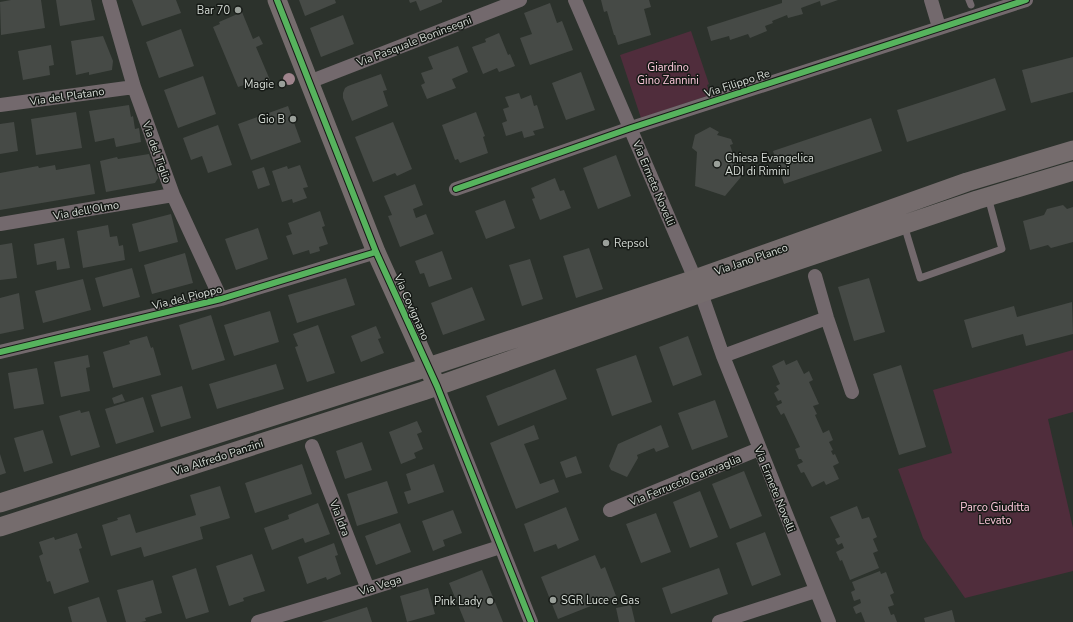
<svg xmlns="http://www.w3.org/2000/svg" width="1073" height="622" font-family="'Nunito Sans',sans-serif">
	<style>
		.green { fill: #502d3c }
		.building { fill: #464a46 }
		.lines { fill: none; stroke-linecap: round; stroke-linejoin: round }
		.lane { stroke: #73696d; stroke-width: 7 }
		.street { stroke: #73696d; stroke-width: 14 }
		.secondary { stroke: #756c6d; stroke-width: 19 }
		.cycleway-casing { stroke: #161a16; stroke-width: 8 }
		.cycleway { stroke: #56b35d; stroke-width: 6 }
		.tree { fill: #9f848c }
		.poi-dot { fill: #9aa09a; stroke: #161a16; stroke-width: 1.5 }
		.labels { text-anchor: middle; stroke-width: 3; stroke-linejoin: round; paint-order: stroke }
		.poi-label { font-size: 11px; fill: #d6dcd6; stroke: #161a16; text-anchor: end }
		.street-label { font-size: 11px; fill: #d6dcd6; stroke: #161a16 }
		.park-label { font-size: 11px; fill: #fdc8db; stroke: #161a16 }
	</style>
	<rect width="100%" height="100%" fill="#2c322c"/>
	<path class="green" d="M 691,31 L 709,84 L 707,85 L 710,95 L 641,118 L 620,55 Z
		M 1073,350 L 1073,412 L 1048,419 L 1073,528 L 1073,571 L 965,598 L 923,538 L 898,469 L 952,453 L 933,390 Z"/>
	<path class="building" d="M 11,0 L 41,0 L 45,28 L 1,35 L 0,2 Z
		M 56,0 L 91,0 L 95,20 L 60,26 Z
		M 132,0 L 176,0 L 181,13 L 142,26 Z
		M 299,0 L 335,0 L 336,3 L 305,16 Z
		M 409,0 L 442,0 L 442,2 L 420,11 L 416,1 L 410,3 Z
		M 601,0 L 649,0 L 651,7 L 644,9 L 651,35 L 618,45 L 615,35 L 614,35 L 607,11 L 604,12 Z
		M 782,0 L 838,0 L 821,6 L 820,1 L 801,8 L 803,14 L 788,18 L 787,15 L 772,21 L 773,23 L 765,26 L 767,31 L 750,38 L 748,34 L 730,40 L 729,36 L 711,41 L 707,27 L 782,3 Z
		M 550,3 L 557,23 L 562,21 L 573,50 L 530,65 L 520,38 L 532,34 L 524,13 Z
		M 242,12 L 253,39 L 259,36 L 263,44 L 256,47 L 270,80 L 249,89 L 247,84 L 238,87 L 213,27 L 220,24 L 219,22 Z
		M 343,15 L 354,44 L 321,57 L 310,28 Z
		M 181,29 L 194,66 L 159,78 L 146,42 Z
		M 499,33 L 508,55 L 510,54 L 515,66 L 499,72 L 497,68 L 483,74 L 472,47 L 486,42 L 485,39 Z
		M 103,36 L 113,61 L 112,70 L 89,75 L 89,72 L 76,75 L 71,41 Z
		M 51,45 L 54,65 L 49,66 L 50,75 L 23,80 L 18,51 Z
		M 458,46 L 468,72 L 452,79 L 456,88 L 427,99 L 421,85 L 425,83 L 421,73 L 433,69 L 428,57 Z
		M 1073,57 L 1073,92 L 1031,103 L 1022,70 Z
		M 581,72 L 595,110 L 566,120 L 552,83 Z
		M 381,74 L 387,90 L 383,91 L 388,106 L 352,121 L 343,98 L 343,93 L 345,88 L 348,86 Z
		M 203,76 L 216,114 L 178,128 L 164,90 Z
		M 995,78 L 1006,110 L 907,142 L 897,110 Z
		M 519,93 L 521,99 L 531,95 L 534,106 L 537,105 L 544,128 L 533,131 L 535,135 L 524,138 L 522,131 L 506,136 L 502,123 L 507,121 L 503,109 L 509,107 L 505,97 Z
		M 129,105 L 131,117 L 133,116 L 135,129 L 139,128 L 141,142 L 116,147 L 114,138 L 95,142 L 89,111 Z
		M 288,106 L 301,142 L 251,160 L 238,124 Z
		M 76,112 L 82,148 L 36,155 L 31,119 Z
		M 476,112 L 485,136 L 483,137 L 488,153 L 460,163 L 458,159 L 455,160 L 442,125 Z
		M 871,118 L 882,151 L 784,184 L 773,151 Z
		M 14,122 L 18,151 L 0,154 L 0,124 Z
		M 393,122 L 412,169 L 397,176 L 395,173 L 373,182 L 355,137 Z
		M 218,125 L 232,165 L 208,173 L 202,156 L 191,160 L 183,138 Z
		M 710,127 L 719,132 L 717,135 L 731,139 L 733,144 L 730,145 L 741,177 L 725,196 L 695,186 L 697,152 L 692,148 L 695,135 Z
		M 149,154 L 158,178 L 155,183 L 106,192 L 100,161 L 117,157 L 118,159 Z
		M 616,155 L 631,196 L 598,209 L 583,168 Z
		M 90,164 L 95,194 L 0,210 L 0,173 L 38,166 L 39,168 L 55,165 L 56,170 Z
		M 300,165 L 308,187 L 303,188 L 307,198 L 293,203 L 292,199 L 282,202 L 272,171 L 287,166 L 288,169 Z
		M 264,167 L 270,185 L 258,189 L 252,171 Z
		M 555,178 L 560,191 L 564,190 L 571,208 L 540,220 L 532,199 L 535,198 L 531,188 Z
		M 415,184 L 423,205 L 413,209 L 416,218 L 426,214 L 434,234 L 400,247 L 388,216 L 392,215 L 384,196 Z
		M 505,200 L 515,228 L 486,239 L 475,211 Z
		M 1063,205 L 1067,209 L 1073,207 L 1073,242 L 1051,248 L 1048,245 L 1030,250 L 1023,221 L 1044,215 L 1047,209 Z
		M 320,211 L 325,226 L 322,227 L 328,244 L 319,247 L 320,251 L 310,254 L 309,250 L 293,255 L 286,236 L 292,234 L 288,223 Z
		M 171,214 L 178,242 L 139,252 L 132,224 Z
		M 108,225 L 110,237 L 117,236 L 119,246 L 123,245 L 125,260 L 83,268 L 77,231 Z
		M 258,228 L 268,259 L 236,270 L 225,239 Z
		M 64,238 L 70,268 L 57,270 L 56,261 L 37,265 L 34,244 Z
		M 12,243 L 17,278 L 0,280 L 0,245 Z
		M 589,248 L 603,289 L 576,298 L 563,256 Z
		M 442,251 L 452,279 L 429,287 L 424,273 L 420,274 L 415,261 Z
		M 185,253 L 193,283 L 152,294 L 144,265 Z
		M 530,259 L 543,299 L 522,306 L 509,265 Z
		M 132,268 L 140,297 L 103,307 L 95,278 Z
		M 346,278 L 355,305 L 297,323 L 288,295 Z
		M 869,278 L 885,332 L 854,341 L 838,287 Z
		M 83,279 L 91,310 L 43,323 L 35,291 Z
		M 472,287 L 485,320 L 443,335 L 431,303 Z
		M 19,293 L 24,329 L 0,334 L 0,298 Z
		M 1072,302 L 1073,334 L 1026,346 L 1023,334 L 972,348 L 964,320 L 1014,306 L 1017,317 Z
		M 270,311 L 279,342 L 234,356 L 224,325 Z
		M 211,315 L 225,360 L 192,370 L 179,325 Z
		M 318,325 L 335,373 L 307,382 L 295,347 L 298,346 L 293,334 Z
		M 376,326 L 381,338 L 378,339 L 384,353 L 361,362 L 351,336 Z
		M 147,336 L 151,348 L 153,347 L 161,375 L 113,388 L 103,352 L 130,344 L 129,341 Z
		M 688,336 L 702,375 L 673,386 L 659,347 Z
		M 88,355 L 90,367 L 86,368 L 90,391 L 61,397 L 54,362 Z
		M 636,355 L 652,402 L 612,416 L 596,369 Z
		M 784,360 L 786,365 L 797,360 L 804,374 L 809,371 L 813,380 L 809,382 L 819,404 L 813,406 L 817,414 L 815,415 L 823,433 L 829,430 L 833,440 L 829,442 L 833,450 L 831,451 L 833,455 L 835,454 L 839,463 L 833,466 L 839,479 L 826,485 L 824,481 L 812,487 L 804,472 L 801,473 L 797,465 L 803,462 L 801,459 L 799,459 L 795,449 L 800,447 L 784,413 L 781,415 L 776,406 L 782,403 L 781,400 L 778,401 L 774,393 L 779,390 L 776,386 L 780,384 L 772,366 Z
		M 276,364 L 284,389 L 217,409 L 209,384 Z
		M 901,365 L 926,447 L 899,455 L 873,374 Z
		M 37,368 L 44,404 L 14,409 L 8,373 Z
		M 555,369 L 567,399 L 498,426 L 486,396 Z
		M 182,386 L 191,418 L 161,427 L 151,395 Z
		M 122,394 L 125,401 L 114,404 L 112,398 Z
		M 143,397 L 154,432 L 116,444 L 105,409 Z
		M 715,400 L 728,437 L 692,450 L 678,413 Z
		M 80,410 L 81,413 L 89,411 L 100,447 L 71,456 L 59,416 Z
		M 417,421 L 422,432 L 417,434 L 423,449 L 414,453 L 416,458 L 401,464 L 389,432 Z
		M 534,425 L 539,439 L 524,444 L 540,484 L 554,479 L 559,492 L 516,509 L 490,443 Z
		M 661,425 L 669,447 L 656,452 L 654,448 L 637,455 L 638,458 L 627,477 L 611,470 L 609,466 L 618,444 Z
		M 43,430 L 53,463 L 24,472 L 14,438 Z
		M 362,442 L 372,470 L 345,479 L 336,451 Z
		M 0,454 L 6,473 L 0,475 Z
		M 576,456 L 582,473 L 566,478 L 560,462 Z
		M 302,464 L 312,494 L 255,513 L 245,483 Z
		M 434,464 L 444,492 L 408,504 L 404,492 L 411,490 L 406,474 Z
		M 744,471 L 762,516 L 730,529 L 712,484 Z
		M 387,481 L 398,513 L 357,526 L 347,494 Z
		M 220,486 L 230,518 L 200,527 L 203,539 L 144,557 L 141,547 L 111,556 L 102,525 L 118,520 L 117,518 L 130,514 L 136,533 L 196,515 L 190,495 Z
		M 700,491 L 718,537 L 690,548 L 673,502 Z
		M 318,503 L 330,534 L 305,543 L 303,538 L 272,550 L 264,528 L 289,519 L 288,515 Z
		M 857,506 L 862,519 L 869,517 L 877,537 L 873,539 L 878,551 L 873,553 L 879,568 L 850,580 L 842,560 L 840,561 L 836,552 L 844,548 L 842,543 L 838,545 L 835,539 L 840,537 L 830,517 Z
		M 566,507 L 579,540 L 558,549 L 556,544 L 534,552 L 524,524 Z
		M 453,510 L 462,533 L 443,540 L 445,546 L 433,551 L 422,521 Z
		M 656,513 L 671,552 L 641,563 L 626,524 Z
		M 400,523 L 411,552 L 376,565 L 365,536 Z
		M 765,532 L 781,575 L 752,586 L 736,543 Z
		M 77,533 L 82,548 L 79,549 L 89,582 L 54,594 L 50,581 L 47,582 L 39,556 L 43,554 L 39,542 L 54,537 L 55,540 Z
		M 334,543 L 338,555 L 335,556 L 341,574 L 327,580 L 326,577 L 307,584 L 298,557 Z
		M 252,554 L 265,591 L 243,598 L 244,601 L 229,606 L 216,566 Z
		M 595,555 L 601,569 L 605,567 L 616,596 L 558,619 L 541,577 Z
		M 196,568 L 209,612 L 186,619 L 172,576 Z
		M 719,568 L 728,594 L 671,614 L 662,588 Z
		M 482,570 L 503,622 L 465,622 L 449,583 Z
		M 880,571 L 881,574 L 886,572 L 894,593 L 890,595 L 894,605 L 888,607 L 891,615 L 894,614 L 897,622 L 865,622 L 861,612 L 856,614 L 853,607 L 861,603 L 860,599 L 854,601 L 851,592 L 855,590 L 852,582 Z
		M 153,580 L 162,613 L 145,618 L 146,621 L 141,622 L 126,622 L 117,590 Z
		M 428,588 L 435,614 L 407,622 L 400,596 Z
		M 99,597 L 107,622 L 72,622 L 68,607 Z
		M 631,605 L 635,622 L 619,622 L 616,608 Z
		M 367,607 L 372,622 L 321,622 Z
		M 952,610 L 955,622 L 925,622 L 924,618 Z"/>
	<g class="lines">
		<path class="lane" d="M 969,0 L 971,5
			M 904,225 L 920,278 L 1002,249 L 988,197"/>
		<path class="street" d="M 109,0 L 134,87 L 173,195 L 221,299
			M 575,0 L 695,279
			M 931,0 L 939,27
			M 309,82 L 520,0
			M 0,105 L 134,87
			M 456,189 L 631,128 L 1026,0
			M 0,224 L 173,195
			M 815,276 L 827,318 L 852,392
			M 701,293 L 723,356 L 829,622
			M 0,352 L 221,299 L 376,252
			M 723,356 L 827,318
			M 437,386 L 531,622
			M 312,446 L 368,589
			M 610,510 L 759,449
			M 258,622 L 368,589 L 500,547
			M 719,622 L 815,591"/>
		<path class="secondary" d="M 277,0 L 376,252 L 433,378
			M 0,503 L 428,367 L 695,279 L 967,182 L 1073,150
			M 0,527 L 423,391 L 701,293 L 977,200 L 1073,171"/>
		<g class="cycleway-casing">
			<path id="cycleway" d="M 277,0 L 376,252 L 437,386 L 531,622
				M 456,189 L 631,128 L 1026,0
				M 0,352 L 221,299 L 376,252"/>
		</g>
		<use href="#cycleway" class="cycleway"/>
	</g>
	<circle class="tree" cx="289" cy="79" r="6"/>
	<g class="poi-dot">
		<circle cx="238" cy="10" r="4"/>
		<circle cx="282" cy="84" r="4"/>
		<circle cx="293" cy="119" r="4"/>
		<circle cx="717" cy="164" r="4"/>
		<circle cx="606" cy="243" r="4"/>
		<circle cx="553" cy="600" r="4"/>
		<circle cx="490" cy="601" r="4"/>
	</g>
	<g class="labels">
		<g class="poi-label">
			<text x="230" y="14">Bar 70</text>
			<text x="274" y="88">Magie</text>
			<text x="285" y="123">Gio B</text>
			<text x="725" y="162" text-anchor="start">Chiesa Evangelica<tspan x="725" dy="13">ADI di Rimini</tspan></text>
			<text x="614" y="247" text-anchor="start">Repsol</text>
			<text x="561" y="604" text-anchor="start">SGR Luce e Gas</text>
			<text x="482" y="605">Pink Lady</text>
		</g>
		<g class="street-label">
			<text transform="translate(414 41) rotate(-21)" y="4">Via Pasquale Boninsegni</text>
			<text transform="translate(737 83) rotate(-18)" y="4">Via Filippo Re</text>
			<text transform="translate(67 96) rotate(-8)" y="4">Via del Platano</text>
			<text transform="translate(157 152) rotate(70)" y="4">Via del Tiglio</text>
			<text transform="translate(654 183) rotate(67)" y="4">Via Ermete Novelli</text>
			<text transform="translate(86 210) rotate(-10)" y="4">Via dell'Olmo</text>
			<text transform="translate(751 259) rotate(-19)" y="4">Via Jano Planco</text>
			<text transform="translate(187 297) rotate(-14)" y="4">Via del Pioppo</text>
			<text transform="translate(412 307) rotate(66)" y="4">Via Covignano</text>
			<text transform="translate(218 457) rotate(-18)" y="4">Via Alfredo Panzini</text>
			<text transform="translate(685 480) rotate(-22)" y="4">Via Ferruccio Garavaglia</text>
			<text transform="translate(775 489) rotate(68)" y="4">Via Ermete Novelli</text>
			<text transform="translate(340 518) rotate(69)" y="4">Via Idra</text>
			<text transform="translate(380 585) rotate(-17)" y="4">Via Vega</text>
		</g>
		<g class="park-label">
			<text x="668" y="71">Giardino<tspan x="668" dy="13">Gino Zannini</tspan></text>
			<text x="995" y="511">Parco Giuditta<tspan x="995" dy="13">Levato</tspan></text>
		</g>
	</g>
</svg>
